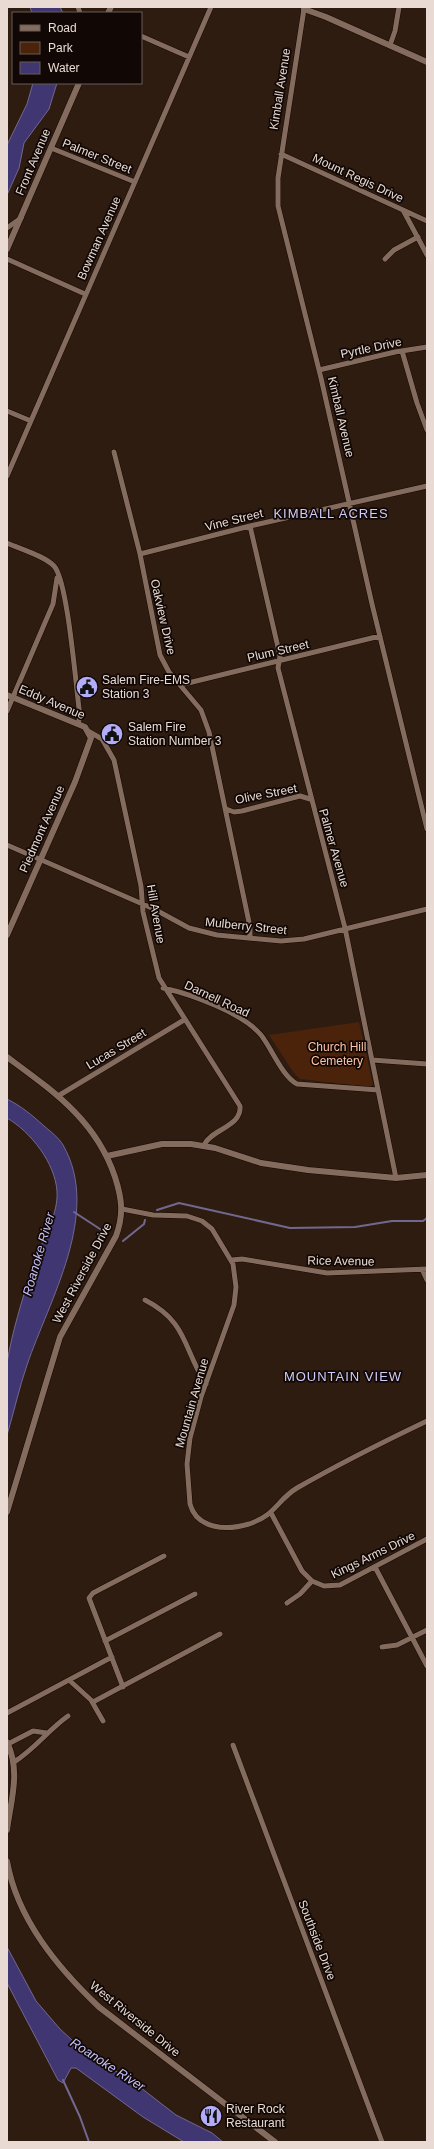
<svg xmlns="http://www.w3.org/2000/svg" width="434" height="2149" font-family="Arial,sans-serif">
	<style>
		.green { fill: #4b220a }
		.water { fill: #3f3672; stroke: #72688f }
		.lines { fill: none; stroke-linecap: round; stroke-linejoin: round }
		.stream { stroke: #72688f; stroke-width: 2 }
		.minor-casing { stroke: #170601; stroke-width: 6 }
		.tertiary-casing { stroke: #170601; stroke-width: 7 }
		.minor { stroke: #836b5e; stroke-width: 5 }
		.tertiary { stroke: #836b5e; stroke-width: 6 }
		.labels { text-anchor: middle; stroke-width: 3.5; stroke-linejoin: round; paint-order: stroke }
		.street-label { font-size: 12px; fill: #e9dbd4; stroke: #110805 }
		.poi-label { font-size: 12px; fill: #e9dbd4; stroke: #110805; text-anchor: start }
		.park-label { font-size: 12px; fill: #fec4a6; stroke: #110805 }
		.neighbourhood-label { font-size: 13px; letter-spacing: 1px; fill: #ceccf8; stroke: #110805 }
		.water-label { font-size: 13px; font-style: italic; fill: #c5c2fa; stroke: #110805 }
	</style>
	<rect width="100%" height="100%" fill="#2f1c11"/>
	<path class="green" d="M 359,1022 L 373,1085 L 370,1087 L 300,1079 L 294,1073 L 269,1035 Z"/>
	<path class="water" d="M 30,7 L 60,7 L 63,13 L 32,13 Z
		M 33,83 L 57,83 L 49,109 L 24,143 L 19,168 L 7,195 L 7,145 L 27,104 Z
		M 7,1099 C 21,1106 32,1115 44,1126 C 50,1131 59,1138 63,1145 C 102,1213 49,1300 27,1365 C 19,1388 14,1412 7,1435 C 7,1413 4,1384 7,1363 C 12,1332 22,1301 31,1271 C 38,1247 59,1217 57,1191 C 55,1163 31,1132 7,1118 Z
		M 7,1947 L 36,2001 L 60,2029 L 86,2053 L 132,2081 L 176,2115 L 212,2133 L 223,2142 L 184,2142 L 143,2117 L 76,2068 L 71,2068 L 63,2083 L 58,2080 L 7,1983 Z"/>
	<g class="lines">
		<path class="stream" d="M 157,1210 L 179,1203 L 290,1228 L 355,1227 L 392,1221 L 423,1221 L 427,1218
			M 74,1212 L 103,1231
			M 123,1241 L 144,1224 L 145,1220
			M 63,2080 L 80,2117 L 89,2142"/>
		<g class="minor-casing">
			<path id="minor" d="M 78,7 L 80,13
				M 304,9 L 278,178 L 278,206 L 321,378 L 372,604 L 427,829
				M 141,36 L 189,57
				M 390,45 L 395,31 L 399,7
				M 51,148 L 135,182
				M 281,154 L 427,221
				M 403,210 L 427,255
				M 7,228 L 21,218
				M 7,259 L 85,294
				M 385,259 L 394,250 L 418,237
				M 402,351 L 417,403 L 427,430
				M 319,370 L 395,352 L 427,347
				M 7,411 L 31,421
				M 114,452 L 140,554 L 160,655 L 169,672 L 201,710 L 209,732 L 250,927 L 250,938
				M 7,476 L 211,7
				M 250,526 L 280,656 L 278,668 L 345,928 L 396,1178
				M 7,543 C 20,549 45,556 54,566 C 68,581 76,689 80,716 L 78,724
				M 140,554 L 250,526 L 427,486
				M 180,685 L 380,636
				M 7,711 L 53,604 L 57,578
				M 88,731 L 102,739 L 114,760 L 141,886 L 143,912 L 159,978 L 240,1106 C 242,1127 211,1129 204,1145
				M 226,809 L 234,812 L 242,811 L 300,796 L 310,799
				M 7,845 L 154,909 L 189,928 L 217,935 L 281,941 L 304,939 L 427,909
				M 163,988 C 191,994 243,1013 261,1035 C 272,1049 282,1076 297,1084 L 378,1090
				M 372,1060 L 427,1064
				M 58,1096 L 184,1020
				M 122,1209 L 153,1215 L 187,1216 L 202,1221 L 212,1229 L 233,1264 L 236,1287 L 234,1305 L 201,1397 L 190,1438 L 187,1464 L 190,1504 C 197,1529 226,1531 249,1524 C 276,1515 277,1500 297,1488 C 339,1464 383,1442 427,1421
				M 232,1260 L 242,1259 L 327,1273 L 427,1269
				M 422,1269 L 427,1280
				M 145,1300 C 188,1322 183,1349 206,1384
				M 271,1513 L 302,1571 L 312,1581 L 324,1586 L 340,1585 L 427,1539
				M 375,1567 L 427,1666
				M 287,1603 L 300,1594 L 312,1581
				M 105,1641 L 195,1594
				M 382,1647 L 397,1645 L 427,1630
				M 69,1680 L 91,1700 L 103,1721
				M 123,1687 L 89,1598 L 93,1593 L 164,1556
				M 93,1702 L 220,1634
				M 7,1713 L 112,1657
				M 8,1744 L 33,1731 L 47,1733
				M 233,1745 L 382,2142
				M 14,1762 C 35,1749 48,1730 68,1716"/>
		</g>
		<g class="tertiary-casing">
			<path id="tertiary" d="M 305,7 L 304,9 L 326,17 L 427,62
				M 108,13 L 111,7
				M 7,249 L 79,83
				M 7,695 L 85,727 L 91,738 L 75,782 L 7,935
				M 7,1057 C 53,1091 96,1120 115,1177 C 122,1199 124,1214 116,1236 L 60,1337 L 7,1512
				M 107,1156 L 162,1144 L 191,1144 L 215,1148 L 261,1163 L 308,1170 L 396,1178 L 427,1175
				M 7,1742 C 21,1772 11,1799 7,1830
				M 7,1861 C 17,1919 58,1968 99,2007 L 275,2142"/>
		</g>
		<use href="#minor" class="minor"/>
		<use href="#tertiary" class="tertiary"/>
	</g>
	<defs>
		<g id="civic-disc" transform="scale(1.15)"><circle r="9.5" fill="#b3adf9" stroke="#110805"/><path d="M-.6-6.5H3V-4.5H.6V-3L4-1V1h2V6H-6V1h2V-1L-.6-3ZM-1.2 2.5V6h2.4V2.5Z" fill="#111"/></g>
		<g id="restaurant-disc" transform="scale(1.15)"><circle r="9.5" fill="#b3adf9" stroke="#110805"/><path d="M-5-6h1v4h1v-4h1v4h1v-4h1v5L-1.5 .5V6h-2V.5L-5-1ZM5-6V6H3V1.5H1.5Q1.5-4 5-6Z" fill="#111"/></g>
	</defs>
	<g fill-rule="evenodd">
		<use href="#civic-disc" x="87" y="687"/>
		<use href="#civic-disc" x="112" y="734"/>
		<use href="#restaurant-disc" x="211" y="2116"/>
	</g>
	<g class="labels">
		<g class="street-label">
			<text transform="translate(280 89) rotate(-81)" y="4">Kimball Avenue</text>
			<text transform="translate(97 156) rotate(22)" y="4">Palmer Street</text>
			<text transform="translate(33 162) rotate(-67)" y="4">Front Avenue</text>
			<text transform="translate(358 178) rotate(25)" y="4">Mount Regis Drive</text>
			<text transform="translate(99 238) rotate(-66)" y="4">Bowman Avenue</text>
			<text transform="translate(371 348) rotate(-12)" y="4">Pyrtle Drive</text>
			<text transform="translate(341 417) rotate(77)" y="4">Kimball Avenue</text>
			<text transform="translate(234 520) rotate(-14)" y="4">Vine Street</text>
			<text transform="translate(163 617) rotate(77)" y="4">Oakview Drive</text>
			<text transform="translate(278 651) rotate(-13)" y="4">Plum Street</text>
			<text transform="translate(52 702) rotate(23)" y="4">Eddy Avenue</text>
			<text transform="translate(266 794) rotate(-11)" y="4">Olive Street</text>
			<text transform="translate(42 829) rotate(-66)" y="4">Piedmont Avenue</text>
			<text transform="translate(334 848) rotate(74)" y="4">Palmer Avenue</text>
			<text transform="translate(156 914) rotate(80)" y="4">Hill Avenue</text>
			<text transform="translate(246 926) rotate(6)" y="4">Mulberry Street</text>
			<text transform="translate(217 999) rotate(25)" y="4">Darnell Road</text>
			<text transform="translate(116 1049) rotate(-31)" y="4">Lucas Street</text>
			<text transform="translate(341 1261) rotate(1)" y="4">Rice Avenue</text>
			<text transform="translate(82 1273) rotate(-62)" y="4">West Riverside Drive</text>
			<text transform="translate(192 1403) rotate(-74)" y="4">Mountain Avenue</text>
			<text transform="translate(373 1555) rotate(-26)" y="4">Kings Arms Drive</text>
			<text transform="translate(317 1940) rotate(69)" y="4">Southside Drive</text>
			<text transform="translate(135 2019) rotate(39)" y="4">West Riverside Drive</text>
		</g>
		<g class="poi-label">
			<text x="102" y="684">Salem Fire-EMS<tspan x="102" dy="14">Station 3</tspan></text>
			<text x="128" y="731">Salem Fire<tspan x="128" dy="14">Station Number 3</tspan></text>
			<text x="226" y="2113">River Rock<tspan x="226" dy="14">Restaurant</tspan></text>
		</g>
		<g class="park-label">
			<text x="337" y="1051">Church Hill<tspan x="337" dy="14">Cemetery</tspan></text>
		</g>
		<g class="neighbourhood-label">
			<text x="331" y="518">KIMBALL ACRES</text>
			<text x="343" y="1381">MOUNTAIN VIEW</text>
		</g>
		<g class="water-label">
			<text transform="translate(38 1254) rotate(-74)" y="5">Roanoke River</text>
			<text transform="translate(108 2064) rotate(33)" y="5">Roanoke River</text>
		</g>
	</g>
	<rect width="434" height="2149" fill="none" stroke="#e9dbd4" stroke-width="16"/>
	<rect x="12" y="12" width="130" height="72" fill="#110805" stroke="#675c58"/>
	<rect x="20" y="25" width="20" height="6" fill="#836b5e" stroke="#675c58"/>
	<text x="48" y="32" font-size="12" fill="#e9dbd4">Road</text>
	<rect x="20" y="42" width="20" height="12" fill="#4b220a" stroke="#675c58"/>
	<text x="48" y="52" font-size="12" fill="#e9dbd4">Park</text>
	<rect x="20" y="62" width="20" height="12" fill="#3f3672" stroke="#675c58"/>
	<text x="48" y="72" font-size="12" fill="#e9dbd4">Water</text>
</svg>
